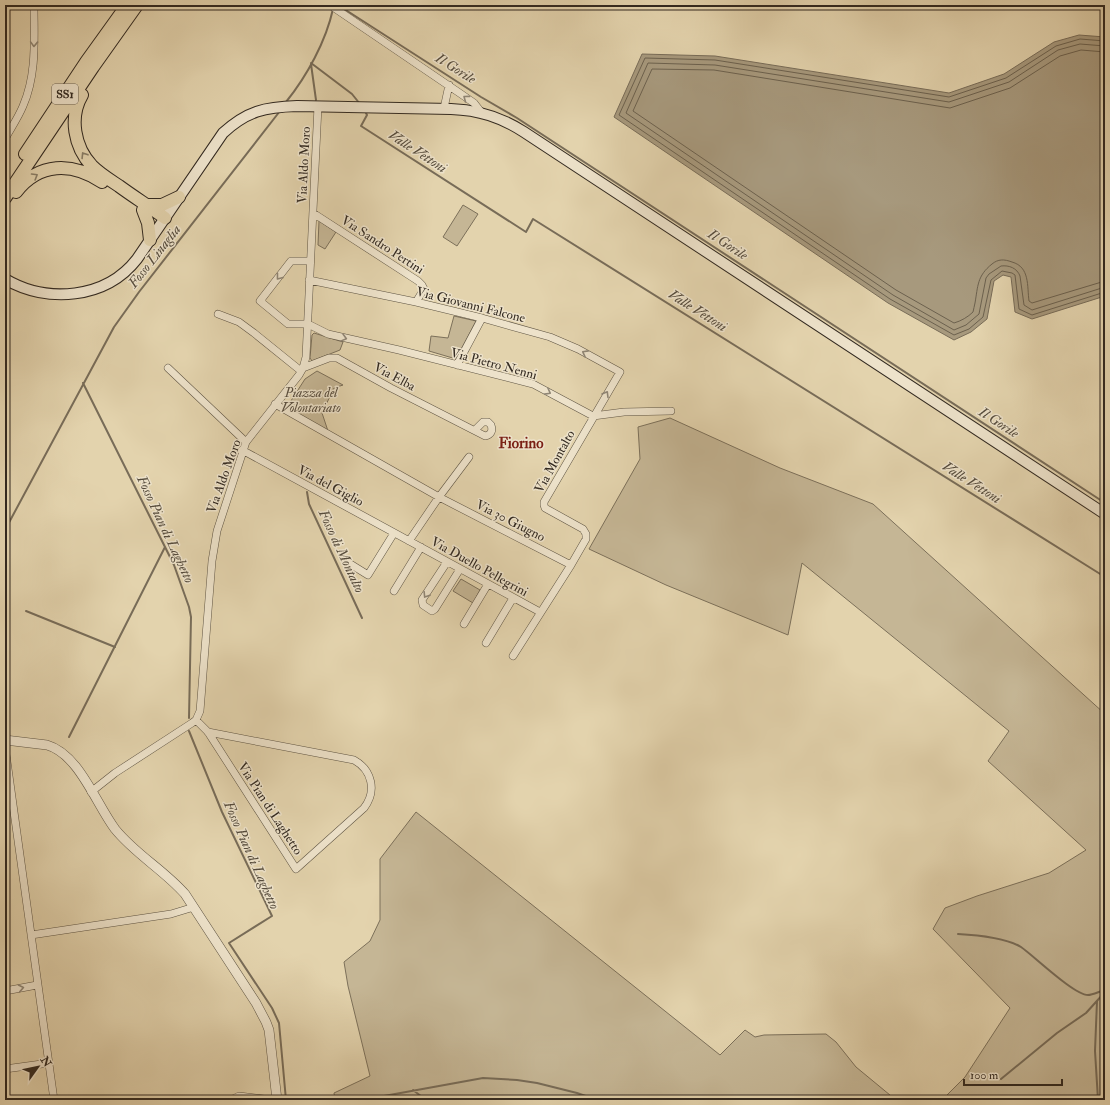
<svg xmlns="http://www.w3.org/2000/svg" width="1110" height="1105" font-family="'IM FELL Double Pica',serif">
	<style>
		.green { fill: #c5b695; stroke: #7c705a }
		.water { fill: #a7997d; stroke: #786c58 }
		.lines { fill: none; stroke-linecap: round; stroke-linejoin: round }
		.shore { stroke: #6c614e; stroke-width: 1 }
		.stream { stroke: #786c58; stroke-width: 2 }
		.minor-casing { stroke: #5e5443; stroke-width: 8 }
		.tertiary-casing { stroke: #5e5443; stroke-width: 10 }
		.secondary-casing { stroke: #322920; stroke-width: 12 }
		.trunk-casing { stroke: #322920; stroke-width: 14 }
		.minor { stroke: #ede2ca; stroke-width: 7 }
		.tertiary { stroke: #ede2ca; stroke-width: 9 }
		.secondary { stroke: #ede2ca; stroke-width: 10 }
		.trunk { stroke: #e3d3ad; stroke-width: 12 }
		.oneway { stroke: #908675 }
		.oneway2 { stroke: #8a7e66 }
		.labels { text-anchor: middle; stroke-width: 3; stroke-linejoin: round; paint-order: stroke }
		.shield { fill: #ede2ca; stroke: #6a6053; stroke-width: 1 }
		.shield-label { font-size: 12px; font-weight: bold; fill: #322920 }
		.street-label { font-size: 13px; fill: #322920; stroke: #ede2ca }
		.park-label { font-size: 13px; font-style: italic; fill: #574c3d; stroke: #ede2ca }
		.water-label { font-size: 14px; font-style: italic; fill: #554b3c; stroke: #ede2ca }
		.quarter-label { font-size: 15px; font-weight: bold; fill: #7a1f14; stroke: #ede2ca }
	</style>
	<rect width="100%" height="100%" fill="#e3d3ad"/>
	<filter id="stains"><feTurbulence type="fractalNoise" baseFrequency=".005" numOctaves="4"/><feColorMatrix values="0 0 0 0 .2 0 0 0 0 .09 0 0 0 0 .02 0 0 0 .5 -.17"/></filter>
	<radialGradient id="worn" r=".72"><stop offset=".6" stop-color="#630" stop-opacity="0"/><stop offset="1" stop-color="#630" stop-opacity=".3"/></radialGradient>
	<path class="green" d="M 463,205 L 478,214 L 457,246 L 443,237 Z
		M 319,221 L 336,232 L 325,249 L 318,245 Z
		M 454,316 L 476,321 L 456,359 L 429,351 L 431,336 L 448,338 Z
		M 314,333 L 343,342 L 340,350 L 312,361 L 310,358 L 312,335 Z
		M 317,371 L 343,385 L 334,388 L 322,413 L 328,431 L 287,407 L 305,379 Z
		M 670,418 L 780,468 L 873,504 L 1105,714 L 1105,1100 L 942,1100 L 965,1077 L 1010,1008 L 933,929 L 945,908 L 977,896 L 1049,873 L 1086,850 L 988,761 L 1009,731 L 802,563 L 788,635 L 666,585 L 589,549 L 640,459 L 638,427 Z
		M 461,579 L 480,590 L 473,603 L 453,591 Z
		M 416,812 L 720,1055 L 745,1030 L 755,1037 L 764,1035 L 826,1034 L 836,1042 L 856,1067 L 896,1100 L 335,1100 L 334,1093 L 370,1076 L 348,986 L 344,962 L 370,941 L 380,920 L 380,859 Z"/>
	<path class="water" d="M 1079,35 L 1105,37 L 1105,296 L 1032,319 L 1015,312 L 1011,277 L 1003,275 L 994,281 L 987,319 L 971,332 L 954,340 L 888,303 L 614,117 L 642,54 L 715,56 L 949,93 L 1004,74 L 1054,42 Z"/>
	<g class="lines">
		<path class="shore" d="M 1105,41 L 1080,39 L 1056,46 L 1006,78 L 949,97 L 715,60 L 645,58 L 619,115 L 890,299 L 954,335 L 969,329 L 983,317 L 991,280 L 1002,271 L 1012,273 L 1015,275 L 1019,309 L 1032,315 L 1105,292
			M 1105,46 L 1080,44 L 1058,50 L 1009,82 L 949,102 L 715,65 L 648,63 L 626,113 L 893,295 L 954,330 L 966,325 L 979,314 L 986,278 L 989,274 L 1001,266 C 1009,265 1017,268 1020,276 L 1024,305 L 1032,310 L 1105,287
			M 1105,52 L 1081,50 L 1060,56 L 1010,88 L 950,108 L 714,70 L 652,69 L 633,111 L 896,290 L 954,323 C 961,321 968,317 973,312 C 974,309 974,306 975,303 C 978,286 977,276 992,264 C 998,259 1004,259 1012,262 C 1030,267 1027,286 1029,301 L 1032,303 L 1105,281"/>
		<path class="stream" d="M 338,5 L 481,97 L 517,118 L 1105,503
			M 311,63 L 352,94 L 360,104
			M 311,64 L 316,100
			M 286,102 C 307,76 326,41 333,9
			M 365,111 L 367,115 L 361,126 L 526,232 L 533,219 L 1105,577
			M 83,383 L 174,565 L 189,607 L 191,617 L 189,718
			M 307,492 L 309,504 L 362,618
			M 5,530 L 114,327 L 139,292 L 280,111
			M 26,611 L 115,647
			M 189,731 L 222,812 L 272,916 L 229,943 L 272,1008 L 279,1023 L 286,1100
			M 69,737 L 165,547
			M 958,934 C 977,935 1004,937 1021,947 C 1034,956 1074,995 1088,995 C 1093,995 1100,991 1105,990
			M 1097,1001 L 1095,1051 L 1098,1100
			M 1001,1079 L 1057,1033 L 1086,1013 L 1105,992
			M 413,1090 L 426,1100
			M 362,1100 L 483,1078 L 517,1080 L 537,1083 L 577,1093 L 597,1100"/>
		<g class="minor-casing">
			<path id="minor" d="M 330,5 L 461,94 L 474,103 L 481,112
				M 444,108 L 449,85
				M 5,139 C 11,128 18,118 23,106 C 37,74 34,39 34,5
				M 313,213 L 418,281 L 422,285 L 424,289 L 416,302
				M 310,261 L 291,261 L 260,301 L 288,324 L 308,324 L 328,334 L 399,350 L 533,384 L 593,416 L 624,412 L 671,411
				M 309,280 L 416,302 L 482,318 L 550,337 L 578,349 L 620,372 L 544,502 L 544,505 L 545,508 L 583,529 L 586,534 L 586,539 L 571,565 L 513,656
				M 218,314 L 239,322 L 254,333 L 301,371
				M 457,365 L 482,318
				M 168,368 L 246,442
				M 303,368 L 329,358 L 337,358 L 391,388 L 485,436 C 491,435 493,431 491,425 L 488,422 L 483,422 L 475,430
				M 275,404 L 439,497 L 571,565
				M 242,450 L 540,612
				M 409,541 L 439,497 L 469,457
				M 347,562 L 368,575 L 394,533
				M 447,562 L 422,600 L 423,605 L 432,611 L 435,609 L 460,569
				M 394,591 L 421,547
				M 464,624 L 488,584
				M 486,643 L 513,598
				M 196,720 L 208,732 L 296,869 L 364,808 C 377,791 372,770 354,760 L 208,732
				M 5,747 L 54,1100
				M 91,792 L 115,773 L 192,723 L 196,720 L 200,711 L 212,561 L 217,531 L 246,442 L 299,375 L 303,368 L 306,357 L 318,106
				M 31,935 L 171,914 L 194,907
				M 5,991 L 37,985
				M 5,1069 L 49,1063
				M 231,1100 L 239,1096 L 272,1100"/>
		</g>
		<g class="tertiary-casing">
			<path id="tertiary" d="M 5,740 L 47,745 C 79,754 96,804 115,829 C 135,854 164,870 185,894 L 256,1003 L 266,1022 L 269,1030 L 277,1100"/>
		</g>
		<g class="secondary-casing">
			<path id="secondary" d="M 5,279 C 47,304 106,299 137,259 L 223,133 C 247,111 265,107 297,106 L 451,109 C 479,110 501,117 524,132 L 1105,514"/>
		</g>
		<g class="trunk-casing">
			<path id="trunk" d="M 82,95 C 69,117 74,147 92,166 C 100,174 110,180 119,186 C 134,197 150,207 165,218
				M 25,154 L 86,62 L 127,5
				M 16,192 C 39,162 72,162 102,182
				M 5,198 L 93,67 L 137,5
				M 146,205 L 162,205 L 179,197
				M 143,210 L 148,223 L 150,240"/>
		</g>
		<use href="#minor" class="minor"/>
		<use href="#tertiary" class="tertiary"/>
		<use href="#secondary" class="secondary"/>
		<use href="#trunk" class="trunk"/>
	</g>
	<defs><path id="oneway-chevron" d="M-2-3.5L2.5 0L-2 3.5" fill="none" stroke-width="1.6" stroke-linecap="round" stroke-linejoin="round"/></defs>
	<g class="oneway">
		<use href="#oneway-chevron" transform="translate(34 44) rotate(92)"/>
		<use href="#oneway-chevron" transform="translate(466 98) rotate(-143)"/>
		<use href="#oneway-chevron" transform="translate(279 277) rotate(128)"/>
		<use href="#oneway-chevron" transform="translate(344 338) rotate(15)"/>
		<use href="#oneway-chevron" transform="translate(585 353) rotate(-152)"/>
		<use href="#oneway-chevron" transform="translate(548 392) rotate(28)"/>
		<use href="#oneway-chevron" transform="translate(606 394) rotate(-59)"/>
		<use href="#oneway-chevron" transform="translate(426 595) rotate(122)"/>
		<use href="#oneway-chevron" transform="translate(21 988) rotate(-11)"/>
	</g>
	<g class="oneway2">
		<use href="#oneway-chevron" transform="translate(84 155) rotate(-122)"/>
		<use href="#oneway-chevron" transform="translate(35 176) rotate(-31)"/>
	</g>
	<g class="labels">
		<rect class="shield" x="52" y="84" width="26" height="20" rx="3"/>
		<g class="shield-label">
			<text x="65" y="98">SS1</text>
		</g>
		<g class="street-label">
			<text transform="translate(303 165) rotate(-87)" y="5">Via Aldo Moro</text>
			<text transform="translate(383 244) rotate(33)" y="5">Via Sandro Pertini</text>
			<text transform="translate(471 304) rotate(14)" y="5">Via Giovanni Falcone</text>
			<text transform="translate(494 363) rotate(15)" y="5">Via Pietro Nenni</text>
			<text transform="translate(395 376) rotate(28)" y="5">Via Elba</text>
			<text transform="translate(554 461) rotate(-61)" y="5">Via Montalto</text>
			<text transform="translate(223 476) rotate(-70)" y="5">Via Aldo Moro</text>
			<text transform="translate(331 485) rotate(28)" y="5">Via del Giglio</text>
			<text transform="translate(511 520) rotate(27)" y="5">Via 30 Giugno</text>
			<text transform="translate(480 566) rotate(29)" y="5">Via Duello Pellegrini</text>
			<text transform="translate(271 808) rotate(57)" y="5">Via Pian di Laghetto</text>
		</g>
		<g class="park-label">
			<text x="311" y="397">Piazza del<tspan x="311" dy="15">Volontariato</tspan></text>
		</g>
		<g class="water-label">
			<text transform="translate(456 68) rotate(32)" y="5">Il Gorile</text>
			<text transform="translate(418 151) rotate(33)" y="5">Valle Vettoni</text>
			<text transform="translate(728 244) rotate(33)" y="5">Il Gorile</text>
			<text transform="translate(154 256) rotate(-52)" y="5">Fosso Linaglia</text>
			<text transform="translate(698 310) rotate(32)" y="5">Valle Vettoni</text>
			<text transform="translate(999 422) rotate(33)" y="5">Il Gorile</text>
			<text transform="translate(972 482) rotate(32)" y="5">Valle Vettoni</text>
			<text transform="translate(166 529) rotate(65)" y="5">Fosso Pian di Laghetto</text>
			<text transform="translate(342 551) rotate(65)" y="5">Fosso di Montalto</text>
			<text transform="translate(252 855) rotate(66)" y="5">Fosso Pian di Laghetto</text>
		</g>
		<g class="quarter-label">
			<text x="521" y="448">Fiorino</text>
		</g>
	</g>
	<rect width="1110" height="1105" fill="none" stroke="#e3d3ad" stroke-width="20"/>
	<rect x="6" y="6" width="1098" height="1093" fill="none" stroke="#322920" stroke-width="2"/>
	<rect x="10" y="10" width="1090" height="1085" fill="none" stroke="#322920"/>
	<g transform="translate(38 1067) rotate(57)" stroke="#ede2ca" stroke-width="3" paint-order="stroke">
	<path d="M0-3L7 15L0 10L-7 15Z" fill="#322920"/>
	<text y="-6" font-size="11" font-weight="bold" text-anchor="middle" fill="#322920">N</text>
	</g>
	<path d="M964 1079v6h98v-6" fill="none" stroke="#322920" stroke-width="2"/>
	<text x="970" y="1079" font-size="12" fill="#322920" stroke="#ede2ca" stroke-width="3" paint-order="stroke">100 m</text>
	<rect width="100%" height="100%" filter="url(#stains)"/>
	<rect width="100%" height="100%" fill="url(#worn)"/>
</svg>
